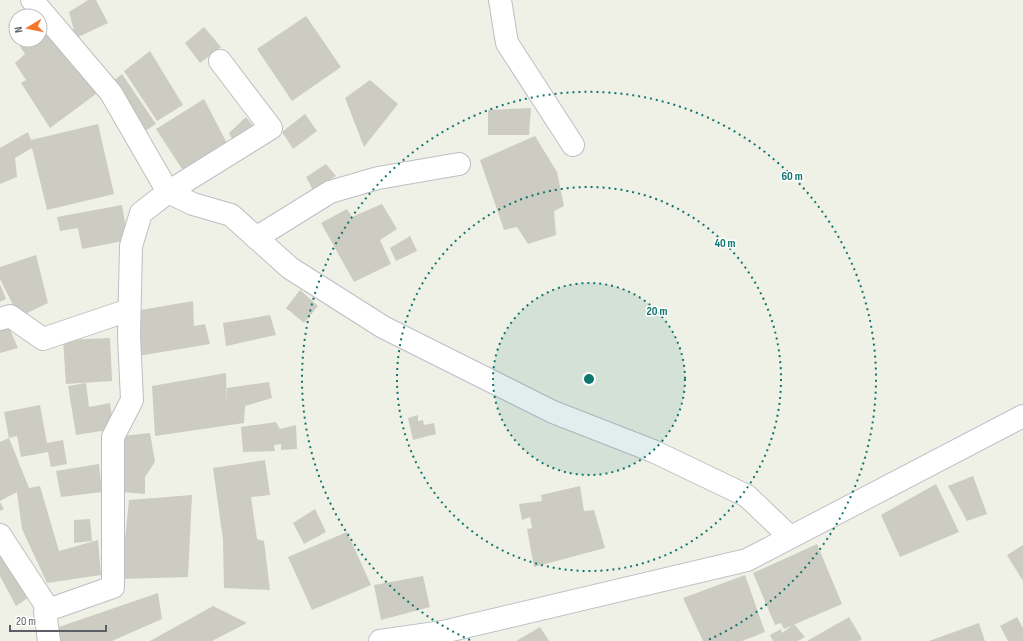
<svg xmlns="http://www.w3.org/2000/svg" width="1023" height="641" font-family="'Sofia Sans Condensed',sans-serif">
	<style>
		.building { fill: #ccccc2 }
		.lines { fill: none; stroke-linecap: round; stroke-linejoin: round }
		.street-casing { stroke: #bdbec5; stroke-width: 24 }
		.secondary-casing { stroke: #c0c1c9; stroke-width: 24 }
		.street { stroke: #fff; stroke-width: 22 }
		.secondary { stroke: #fff; stroke-width: 22 }
		.ring { fill: none; stroke: #0f766e; stroke-width: 2; stroke-dasharray: 2 4 }
		.centre { fill: #0f766e; stroke: #fff; stroke-width: 2 }
		.ring-label { font-size: 12px; text-anchor: middle; font-weight: bold; fill: #0f766e; stroke: #fff; stroke-width: 3; stroke-linejoin: round; paint-order: stroke }
	</style>
	<rect width="100%" height="100%" fill="#f0f1e6"/>
	<path class="building" d="M 88,0 L 96,0 L 108,23 L 76,38 L 69,12 Z
		M 306,16 L 341,67 L 292,101 L 257,49 Z
		M 40,26 L 71,52 L 96,94 L 50,128 L 21,83 L 26,80 L 15,63 L 25,54 L 16,40 L 40,40 Z
		M 204,27 L 221,47 L 200,63 L 185,43 Z
		M 150,51 L 183,105 L 157,121 L 124,71 Z
		M 122,74 L 156,124 L 145,131 L 113,81 Z
		M 370,80 L 398,104 L 364,147 L 345,98 Z
		M 204,99 L 230,149 L 184,172 L 156,129 Z
		M 531,108 L 529,135 L 488,135 L 488,110 Z
		M 305,114 L 317,131 L 293,149 L 282,132 Z
		M 246,117 L 258,132 L 236,147 L 229,133 Z
		M 98,124 L 114,194 L 47,210 L 32,148 L 15,158 L 17,177 L 0,184 L 0,148 L 28,132 L 31,140 Z
		M 535,136 L 557,172 L 564,206 L 554,211 L 556,235 L 528,244 L 517,227 L 504,230 L 480,160 Z
		M 326,164 L 336,176 L 313,190 L 306,177 Z
		M 382,204 L 397,229 L 380,240 L 391,264 L 354,282 L 321,223 L 347,209 L 352,217 Z
		M 122,205 L 128,240 L 82,249 L 78,228 L 60,231 L 57,217 Z
		M 410,236 L 417,251 L 396,261 L 390,248 Z
		M 36,255 L 48,303 L 19,317 L 0,279 L 0,267 Z
		M 0,284 L 6,299 L 0,302 Z
		M 300,290 L 318,306 L 304,323 L 286,308 Z
		M 193,301 L 194,326 L 205,324 L 210,344 L 138,356 L 135,311 Z
		M 270,315 L 276,335 L 226,346 L 223,323 Z
		M 7,323 L 18,348 L 0,353 L 0,325 Z
		M 110,338 L 112,381 L 66,384 L 63,340 Z
		M 226,373 L 227,406 L 227,388 L 269,382 L 272,398 L 245,406 L 244,423 L 155,436 L 152,386 Z
		M 86,383 L 89,407 L 110,403 L 114,429 L 76,435 L 68,386 Z
		M 40,405 L 47,443 L 63,440 L 67,464 L 51,467 L 48,452 L 21,457 L 17,436 L 9,438 L 4,412 Z
		M 418,415 L 418,421 L 423,420 L 424,425 L 434,423 L 436,434 L 413,440 L 408,418 Z
		M 276,422 L 280,429 L 296,425 L 297,449 L 281,450 L 281,444 L 274,445 L 275,451 L 243,452 L 241,427 Z
		M 150,433 L 155,462 L 145,477 L 145,494 L 121,492 L 122,436 Z
		M 9,438 L 29,488 L 40,486 L 59,551 L 98,540 L 101,575 L 47,583 L 22,529 L 17,492 L 0,501 L 0,442 Z
		M 265,460 L 270,495 L 251,497 L 257,539 L 264,541 L 270,590 L 224,588 L 223,540 L 213,468 Z
		M 99,464 L 102,492 L 61,497 L 56,471 Z
		M 973,476 L 987,514 L 967,521 L 948,486 Z
		M 936,484 L 959,532 L 900,557 L 881,515 Z
		M 580,486 L 584,511 L 594,510 L 605,548 L 534,567 L 527,529 L 532,528 L 530,517 L 522,520 L 519,504 L 542,501 L 541,495 Z
		M 192,495 L 188,577 L 121,579 L 129,500 Z
		M 0,502 L 4,509 L 0,511 Z
		M 315,509 L 326,532 L 304,544 L 293,523 Z
		M 90,519 L 92,541 L 74,543 L 74,520 Z
		M 347,532 L 371,585 L 312,610 L 288,557 Z
		M 817,544 L 842,604 L 784,629 L 781,623 L 775,625 L 753,573 Z
		M 1023,545 L 1023,581 L 1007,555 Z
		M 0,551 L 35,593 L 16,606 L 0,576 Z
		M 745,575 L 765,632 L 742,641 L 703,641 L 683,598 Z
		M 423,576 L 430,607 L 381,620 L 374,585 Z
		M 158,593 L 162,619 L 112,641 L 60,641 L 56,628 Z
		M 213,606 L 247,623 L 212,641 L 150,641 Z
		M 849,617 L 862,639 L 859,641 L 807,641 Z
		M 1017,617 L 1023,628 L 1023,641 L 1008,641 L 1000,626 Z
		M 979,623 L 985,641 L 929,641 Z
		M 794,624 L 805,637 L 798,641 L 773,641 L 770,635 L 781,629 L 782,633 Z
		M 540,627 L 549,641 L 516,641 Z"/>
	<g class="lines">
		<g class="street-casing">
			<path id="street" d="M 32,0 L 111,93 L 168,192 L 193,204 L 231,215 L 290,268 L 383,327 L 553,412 L 653,451 L 747,496 L 790,537
				M 500,0 L 507,43 L 573,145
				M 256,238 L 330,192 L 378,178 L 459,164
				M 0,319 L 10,316 L 43,339 L 129,310
				M 0,535 L 49,610
				M 49,641 L 45,611 L 113,587 L 113,437 L 132,400 L 129,336 L 131,246 L 141,213 L 168,192 L 271,128 L 220,61"/>
		</g>
		<g class="secondary-casing">
			<path id="secondary" d="M 380,641 L 443,632 L 747,560 L 1023,416"/>
		</g>
		<use href="#street" class="street"/>
		<use href="#secondary" class="secondary"/>
	</g>
	<circle cx="589" cy="379" r="96" fill="#0f766e" fill-opacity=".12"/>
	<g class="ring">
		<circle cx="589" cy="379" r="96"/>
		<circle cx="589" cy="379" r="192"/>
		<path d="M470 640A287 287 0 1 1 708 640"/>
	</g>
	<circle cx="589" cy="379" r="6" class="centre"/>
	<g class="ring-label">
		<text x="792" y="180">60 m</text>
		<text x="725" y="247">40 m</text>
		<text x="657" y="315">20 m</text>
	</g>
	<g transform="translate(28 28) rotate(260)"><circle r="19" fill="#ffffff" stroke="#bebfc2"/>
	<path d="M0-3L7 15L0 10L-7 15Z" fill="#f57628"/>
	<text y="-6" font-size="11" font-weight="bold" text-anchor="middle" fill="#5d5f67">N</text>
	</g>
	<path d="M10 625v6h96v-6" fill="none" stroke="#5d5f67" stroke-width="2"/>
	<text x="16" y="625" font-size="12" fill="#5d5f67" stroke="#ffffff" stroke-width="3" paint-order="stroke">20 m</text>
</svg>
